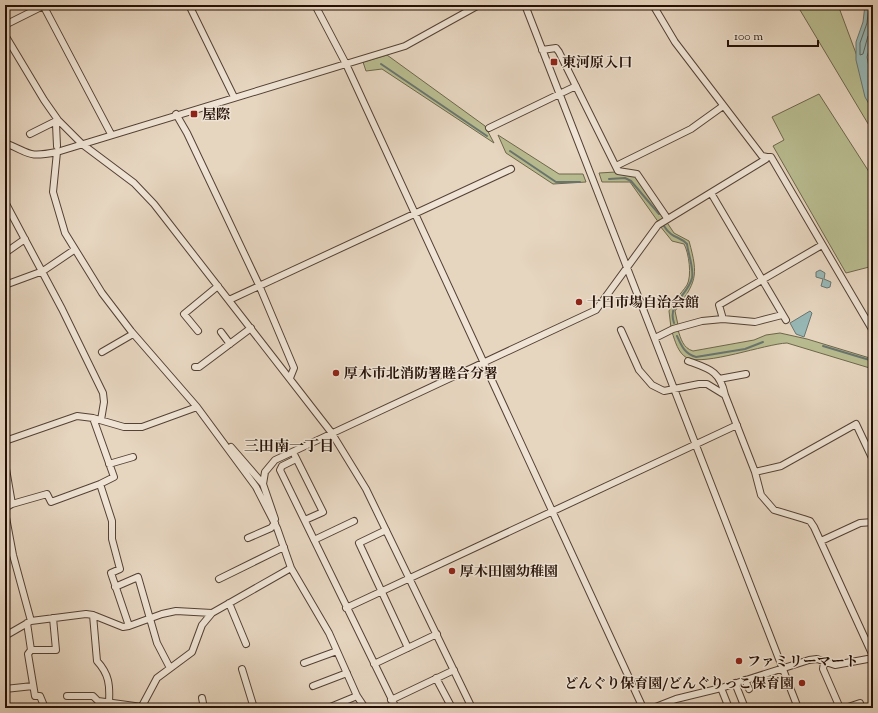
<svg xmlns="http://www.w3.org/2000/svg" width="878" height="713" font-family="'Sorts Mill Goudy','Noto Serif JP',serif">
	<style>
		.green { fill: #b8bc90; stroke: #6e664c }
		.water { fill: #97b8b6; stroke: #697570 }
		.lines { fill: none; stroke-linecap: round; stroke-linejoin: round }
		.shore { stroke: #5e645e; stroke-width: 1 }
		.stream { stroke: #697570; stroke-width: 2 }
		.minor-casing { stroke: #544135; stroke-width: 8 }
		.minor { stroke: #efe4d5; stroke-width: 6 }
		.poi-dot { fill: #8f2418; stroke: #efe4d5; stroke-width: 1.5 }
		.labels { text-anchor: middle; stroke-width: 3; stroke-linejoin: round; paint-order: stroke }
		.poi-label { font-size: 14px; font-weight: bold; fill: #241007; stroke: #efe4d5; text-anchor: start }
		.neighbourhood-label { font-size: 15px; font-weight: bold; fill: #241007; stroke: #efe4d5 }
	</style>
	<rect width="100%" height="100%" fill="#e6d5bf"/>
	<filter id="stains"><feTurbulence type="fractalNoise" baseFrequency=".005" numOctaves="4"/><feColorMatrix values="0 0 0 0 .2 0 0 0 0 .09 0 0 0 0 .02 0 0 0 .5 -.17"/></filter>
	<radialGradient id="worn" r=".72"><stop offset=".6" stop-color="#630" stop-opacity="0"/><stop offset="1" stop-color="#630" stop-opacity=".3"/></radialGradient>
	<path class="green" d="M 797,5 L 838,5 L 873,99 L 873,132 Z
		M 387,55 L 485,126 L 494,143 L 382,69 L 366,71 L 363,62 Z
		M 819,94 L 873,178 L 873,266 L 846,273 L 773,146 L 784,140 L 772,117 Z
		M 498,135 L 559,174 L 583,174 L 586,182 L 553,184 L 506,153 Z
		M 616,172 L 635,176 L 666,218 L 659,223 L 630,182 L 602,182 L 599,173 Z
		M 666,221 L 674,233 L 689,241 C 699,277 696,282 675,311 L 678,325 L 671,328 L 669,311 C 673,301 681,294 687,285 C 692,276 689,253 684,244 L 672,241 L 660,226 Z
		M 678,330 C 681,339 683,348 693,351 L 754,340 L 766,335 L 780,333 L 807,339 L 873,359 L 873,369 L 787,343 C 765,344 705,366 687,358 C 678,353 675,341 672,332 Z"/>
	<path class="water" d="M 865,5 L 873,5 L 873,36 L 867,57 L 873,86 L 873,111 L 865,97 L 856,60 L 856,42 L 863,22 Z
		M 820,270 L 825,273 L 824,279 L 831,282 L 830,287 L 827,288 L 821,286 L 823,279 L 816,277 L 816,272 Z
		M 810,311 L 812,313 L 804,337 L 796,334 L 790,323 Z"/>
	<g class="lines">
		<path class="shore" d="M 869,5 L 867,23 L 860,43 L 860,55 L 863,54 L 868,36 L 873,34"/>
		<path class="stream" d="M 381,64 L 487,136
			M 510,151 L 556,182 L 580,182
			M 609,179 L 625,178 L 631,181 L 659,214
			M 664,226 C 672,239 680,236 687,244 C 688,253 694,268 692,278 C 688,295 667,304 674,323
			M 677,336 C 682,347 685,354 696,357 L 745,349 L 763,342
			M 823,346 L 873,361"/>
		<g class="minor-casing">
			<path id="minor" d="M 43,5 L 111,134
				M 189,5 L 234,97
				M 315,5 L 346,64 L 643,708
				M 525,5 L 798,708
				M 5,25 L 45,5
				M 5,35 L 44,100 L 58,120 L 82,144 L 134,183 L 154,204 L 331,432 L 366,489 L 472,708
				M 542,50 L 556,48 L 559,52 L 618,171 L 637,174 L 667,218
				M 176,114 L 187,133 L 259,285 L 294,368 L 290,378
				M 56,124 L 57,146
				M 489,128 L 576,86
				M 30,134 L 58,120
				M 5,143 C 31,153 26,158 57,152 L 405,46 L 479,5
				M 57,152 L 53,192 L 65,233 L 102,293 L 131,331 L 197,407 L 256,487 L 277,528 L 291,568 L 329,633 L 357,696 L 365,708
				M 767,157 L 771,157 L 873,331
				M 616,166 L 691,129 L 723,106
				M 711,193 L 786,320
				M 5,202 L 62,309 L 103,393 L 104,402 L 101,420
				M 5,253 L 25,239
				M 5,285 L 43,271 L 74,250
				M 229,300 L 511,169
				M 723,319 L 719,305 L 822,245
				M 621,330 L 639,370 L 652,385 L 664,391 L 699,384 L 707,384 L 725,395 L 755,472 L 761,495 L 774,510 L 804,519 L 810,521 L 814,527 L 873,656
				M 198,331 L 184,314 L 218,286
				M 221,332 L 230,344
				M 655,338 L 673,329 L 702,321 L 723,319 L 755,322 L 782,315
				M 102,352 L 133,334
				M 688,361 C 710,369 720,371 725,395
				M 195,367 L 199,367 L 251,328
				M 719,379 L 746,374
				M 5,441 L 77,416 L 93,418 L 124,427 L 142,427 L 197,407
				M 231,447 L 263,484 L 275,519
				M 295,456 L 323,512 L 305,520
				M 296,459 L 282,466 L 280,470 L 396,708
				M 5,463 L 12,504 L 5,508
				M 109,464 L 133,457
				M 755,472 L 781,466 L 856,424 L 873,460
				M 100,484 L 112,521 L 112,539 L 120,569 L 111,573 L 129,626
				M 263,484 L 265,472 L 275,460 L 596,310 L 658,225 L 766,159 L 767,157 L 762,156 L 675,42 L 653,5
				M 12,504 L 47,494 L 51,502 L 100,484 L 114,477 L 93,418
				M 5,512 L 13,555 L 31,621
				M 386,530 L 359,543 L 408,648
				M 248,538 L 271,528 L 275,523
				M 314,540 L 354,521
				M 821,541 L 860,523 L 873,522
				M 219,579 L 284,547
				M 115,587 L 138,577 L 157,643 L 170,668
				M 229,603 L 246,644
				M 346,608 L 737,425
				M 93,615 L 97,661 C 109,674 110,685 109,702
				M 27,623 L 31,650 L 28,654 L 35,696 L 40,696 L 45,708
				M 5,636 L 31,621 L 86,614 L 93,615 L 123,627 L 129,626 L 162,614 L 176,611 L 212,613 L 291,568
				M 31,650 L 56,650 L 53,618
				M 824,662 L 823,669 L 840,708
				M 304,663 L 337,651
				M 374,664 L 437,634
				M 242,669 L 254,708
				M 436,678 L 452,708
				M 745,680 L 749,689
				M 735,683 L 745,708
				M 313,686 L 347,673
				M 721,688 L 729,708
				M 5,689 L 33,686
				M 67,696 L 93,696 L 98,701 L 142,707
				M 202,698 L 204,708
				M 391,700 L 454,670
				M 141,708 L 157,678 L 192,652 L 202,625 L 212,613
				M 328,708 L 357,696
				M 653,708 L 676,699 L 721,688 L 809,660 L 817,659 L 835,665 L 873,658
				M 845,708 L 860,703"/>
		</g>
		<use href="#minor" class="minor"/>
	</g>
	<g class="poi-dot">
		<rect x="550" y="58" width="8" height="8" rx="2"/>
		<rect x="190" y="110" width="8" height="8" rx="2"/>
		<circle cx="579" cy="302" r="4"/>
		<circle cx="336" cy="373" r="4"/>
		<circle cx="452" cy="571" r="4"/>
		<circle cx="739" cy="661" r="4"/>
		<circle cx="802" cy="683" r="4"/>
	</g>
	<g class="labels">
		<g class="poi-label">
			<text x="562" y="67">東河原入口</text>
			<text x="202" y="119">屋際</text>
			<text x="587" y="307">十日市場自治会館</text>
			<text x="344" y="378">厚木市北消防署睦合分署</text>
			<text x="460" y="576">厚木田園幼稚園</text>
			<text x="747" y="666">ファミリーマート</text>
			<text x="794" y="688" text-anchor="end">どんぐり保育園/どんぐりっこ保育園</text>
		</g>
		<g class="neighbourhood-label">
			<text x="289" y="451">三田南一丁目</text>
		</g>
	</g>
	<rect width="878" height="713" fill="none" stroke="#e6d5bf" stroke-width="20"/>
	<rect x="6" y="6" width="866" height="701" fill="none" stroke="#241007" stroke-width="2"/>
	<rect x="10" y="10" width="858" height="693" fill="none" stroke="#241007"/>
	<path d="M728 40v6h90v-6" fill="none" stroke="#241007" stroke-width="2"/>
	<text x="734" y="40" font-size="12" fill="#241007" stroke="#efe4d5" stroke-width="3" paint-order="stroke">100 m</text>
	<rect width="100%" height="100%" filter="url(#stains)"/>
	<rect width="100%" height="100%" fill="url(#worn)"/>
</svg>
